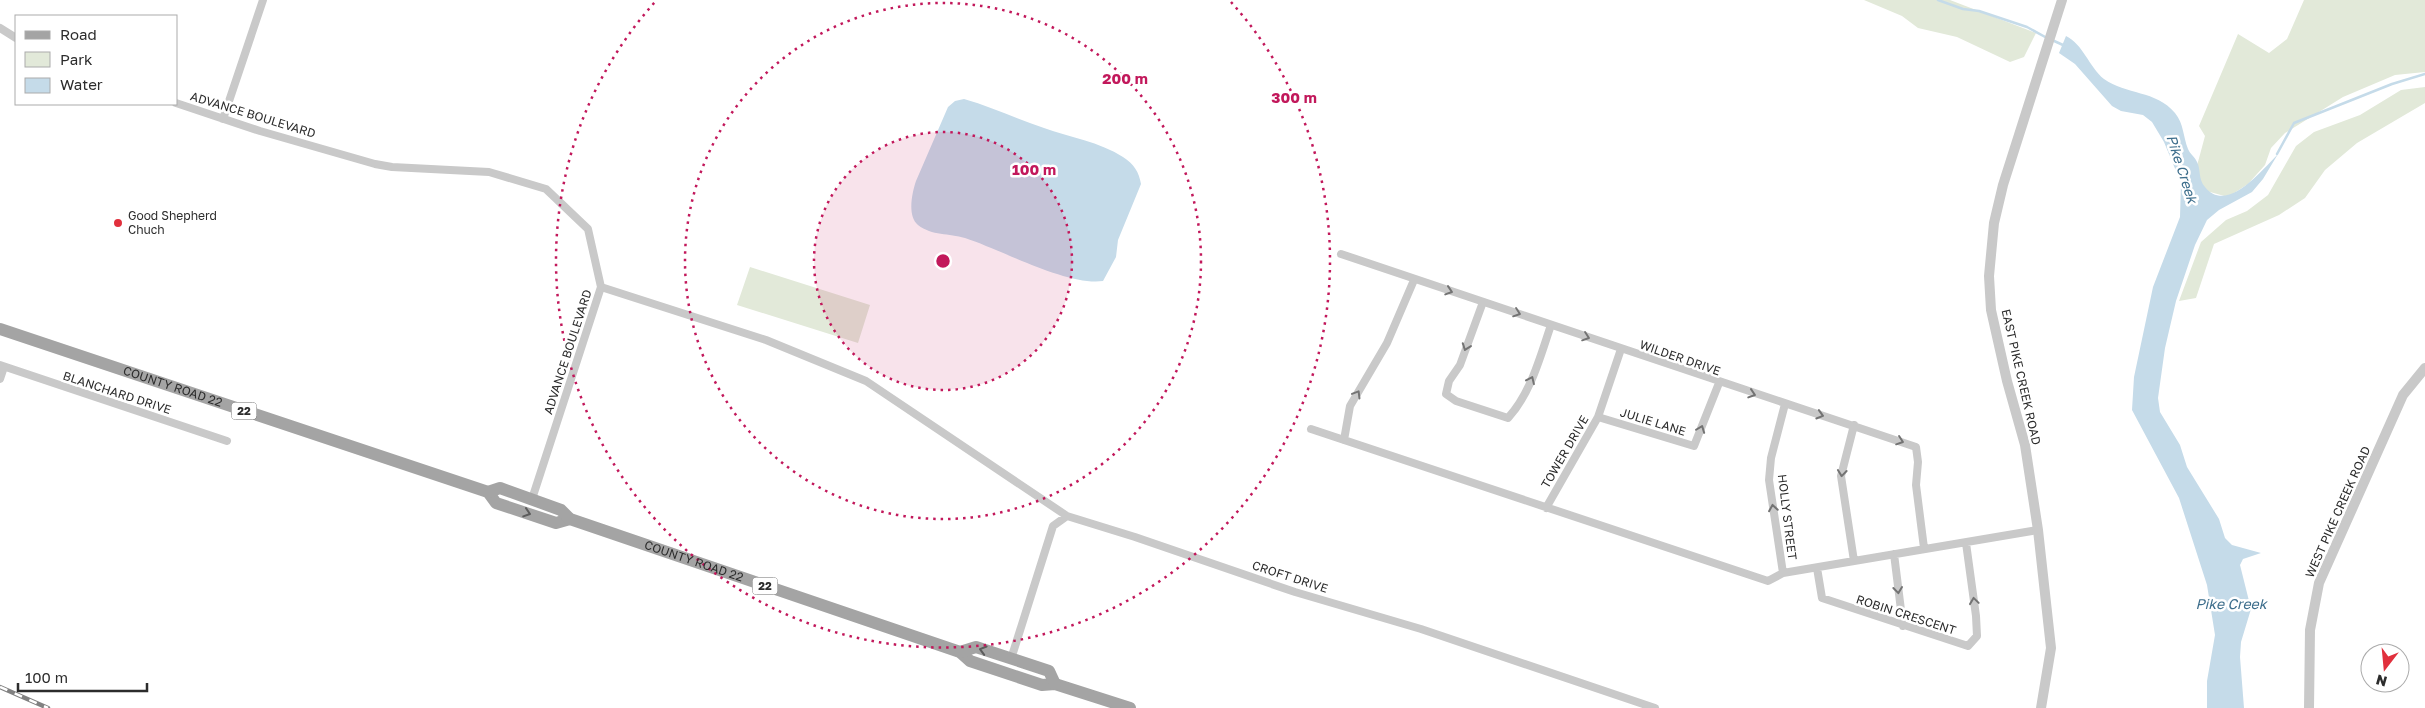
<svg xmlns="http://www.w3.org/2000/svg" width="2425" height="708" font-family="'Golos Text',sans-serif">
	<style>
		.green { fill: #e2e9d9 }
		.water { fill: #c5dbe9 }
		.lines { fill: none; stroke-linecap: round; stroke-linejoin: round }
		.stream { stroke: #c5dbe9; stroke-width: 2.5 }
		.minor { stroke: #c9c9c9; stroke-width: 8 }
		.tertiary { stroke: #c9c9c9; stroke-width: 10 }
		.primary { stroke: #a4a4a4; stroke-width: 12 }
		.rail-casing { stroke: #818181; stroke-width: 4.5 }
		.rail { stroke: #fff; stroke-width: 2.5; stroke-dasharray: 8; stroke-linecap: butt }
		.oneway { stroke: #737373 }
		.oneway2 { stroke: #5c5c5c }
		.ring { fill: none; stroke: #c2185b; stroke-width: 2.5; stroke-dasharray: 2.5 5 }
		.poi-dot { fill: #e1303d; stroke: #fff; stroke-width: 2 }
		.labels { text-anchor: middle; stroke-width: 5; stroke-linejoin: round; paint-order: stroke }
		.shield { fill: #fff; stroke: #6b6b6b; stroke-width: 1 }
		.shield-label { font-size: 11px; font-weight: bold; fill: #2c2c2c }
		.street-label { font-size: 12px; fill: #2c2c2c; stroke: #fff }
		.poi-label { font-size: 12px; fill: #2c2c2c; stroke: #fff; text-anchor: start }
		.water-label { font-size: 14px; font-style: italic; fill: #3c6d8b; stroke: #fff }
		.centre { fill: #c2185b; stroke: #fff; stroke-width: 2.5 }
		.ring-label { font-size: 15px; text-anchor: middle; font-weight: bold; fill: #c2185b; stroke: #fff; stroke-width: 5; stroke-linejoin: round; paint-order: stroke }
	</style>
	<rect width="100%" height="100%" fill="#fff"/>
	<path class="green" d="M 1864,0 L 1950,0 L 2036,33 L 2024,57 L 2010,62 L 1957,37 L 1918,28 L 1902,16 Z
		M 2304,0 L 2425,0 L 2425,72 L 2395,75 L 2343,97 L 2285,133 L 2271,148 L 2265,165 L 2248,184 L 2228,197 L 2203,190 L 2195,173 L 2205,136 L 2199,126 L 2238,34 L 2269,53 L 2287,39 Z
		M 2425,87 L 2425,103 L 2357,143 L 2325,170 L 2305,198 L 2279,215 L 2214,244 L 2196,298 L 2179,301 L 2201,242 L 2226,220 L 2247,211 L 2268,195 L 2296,146 L 2314,132 L 2360,115 L 2401,90 Z
		M 750,267 L 870,305 L 858,343 L 737,305 Z"/>
	<path class="water" d="M 2066,36 C 2083,44 2089,67 2104,79 C 2126,95 2156,90 2175,113 C 2184,124 2183,137 2188,149 C 2190,154 2195,157 2197,162 C 2201,169 2198,179 2205,187 C 2227,215 2263,169 2278,154 L 2263,179 L 2252,192 L 2219,210 L 2207,220 L 2195,245 L 2176,301 L 2165,348 L 2158,398 L 2160,412 L 2180,445 L 2187,467 L 2219,519 L 2225,538 L 2232,545 L 2261,553 L 2243,559 L 2240,565 L 2251,609 L 2241,642 L 2240,657 L 2244,708 L 2207,708 L 2207,681 L 2215,635 L 2207,585 L 2179,498 L 2132,410 L 2134,377 L 2153,287 L 2180,217 L 2181,183 L 2164,142 L 2152,122 L 2143,115 L 2121,111 L 2112,106 L 2075,64 L 2059,53 Z
		M 964,99 C 992,107 1017,119 1044,128 C 1069,137 1100,142 1123,157 C 1134,164 1139,172 1141,184 L 1118,240 L 1116,257 L 1103,281 C 1067,286 1002,250 965,238 C 949,233 932,236 918,225 C 907,216 912,193 916,181 L 948,107 L 955,101 Z"/>
	<g class="lines">
		<path class="stream" d="M 1938,0 L 1963,9 L 1979,11 L 2027,27 L 2047,38
			M 2052,40 L 2063,45
			M 2277,154 L 2294,123 L 2392,84 L 2425,74"/>
		<path class="minor" d="M 0,28 L 16,38
			M 176,103 L 260,131 L 375,164 L 392,167 L 489,172 L 546,189 L 588,229 L 601,287 L 532,499
			M 223,119 L 263,0
			M 1341,254 L 1916,447 L 1918,462 L 1916,485 L 1924,548
			M 601,287 L 766,340 L 866,381 L 1067,516
			M 1483,302 L 1460,365 L 1449,381 L 1446,394 L 1456,401 L 1508,418 C 1531,393 1540,357 1551,325
			M 0,365 L 227,441
			M 0,379 L 4,367
			M 1598,417 L 1694,446 L 1719,383
			M 1311,429 L 1768,581 L 1783,573 L 2038,530
			M 1344,440 L 1350,406 L 1387,343 L 1414,280
			M 1546,508 L 1598,417 L 1621,349
			M 1894,554 L 1903,626
			M 1854,561 L 1841,476 L 1854,425
			M 1817,568 L 1822,598 L 1968,646 L 1977,636 L 1976,616 L 1966,543
			M 1783,573 L 1769,480 L 1771,458 L 1785,404
			M 1011,659 L 1053,526 L 1067,516 L 1135,537 L 1295,592 L 1421,629 L 1655,708"/>
		<path class="tertiary" d="M 2041,708 L 2051,648 L 2038,530 L 2025,445 L 2007,381 L 1991,310 L 1989,276 L 1994,223 L 2003,185 L 2062,0
			M 2309,708 L 2310,630 L 2319,583 L 2403,395 L 2425,368"/>
		<g class="primary">
			<path id="s1" d="M 0,329 L 488,492 L 496,503 L 556,523 L 570,519"/>
			<path id="s2" d="M 488,492 L 500,488 L 561,510 L 570,519 L 960,652 L 970,661 L 1042,685 L 1055,684 L 1130,708"/>
			<path d="M 960,652 L 976,647 L 1049,671 L 1055,684"/>
		</g>
		<g class="rail-casing">
			<path id="rail" d="M 0,687 L 48,708"/>
		</g>
		<use href="#rail" class="rail"/>
	</g>
	<defs><path id="oneway-chevron" d="M-2-3.5L2.5 0L-2 3.5" fill="none" stroke-width="1.6" stroke-linecap="round" stroke-linejoin="round" transform="scale(1.25)"/></defs>
	<g class="oneway">
		<use href="#oneway-chevron" transform="translate(1449 291) rotate(18)"/>
		<use href="#oneway-chevron" transform="translate(1517 313) rotate(19)"/>
		<use href="#oneway-chevron" transform="translate(1586 337) rotate(19)"/>
		<use href="#oneway-chevron" transform="translate(1466 347) rotate(110)"/>
		<use href="#oneway-chevron" transform="translate(1531 380) rotate(-65)"/>
		<use href="#oneway-chevron" transform="translate(1357 394) rotate(-59)"/>
		<use href="#oneway-chevron" transform="translate(1752 394) rotate(18)"/>
		<use href="#oneway-chevron" transform="translate(1820 415) rotate(17)"/>
		<use href="#oneway-chevron" transform="translate(1701 429) rotate(-69)"/>
		<use href="#oneway-chevron" transform="translate(1900 441) rotate(19)"/>
		<use href="#oneway-chevron" transform="translate(1842 473) rotate(96)"/>
		<use href="#oneway-chevron" transform="translate(1773 508) rotate(-99)"/>
		<use href="#oneway-chevron" transform="translate(1898 590) rotate(83)"/>
		<use href="#oneway-chevron" transform="translate(1974 601) rotate(-98)"/>
	</g>
	<g class="oneway2">
		<use href="#oneway-chevron" transform="translate(527 513) rotate(18)"/>
		<use href="#oneway-chevron" transform="translate(983 650) rotate(-164)"/>
	</g>
	<circle cx="943" cy="261" r="129" fill="#c2185b" fill-opacity=".12"/>
	<g class="ring">
		<circle cx="943" cy="261" r="129"/>
		<circle cx="943" cy="261" r="258"/>
		<path d="M1231 2A387 387 0 1 1 655 2"/>
	</g>
	<circle class="poi-dot" cx="118" cy="223" r="5"/>
	<g class="labels">
		<g class="shield">
			<rect x="231.5" y="402.5" width="25" height="17" rx="4"/>
			<rect x="752.5" y="577.5" width="25" height="17" rx="4"/>
		</g>
		<g class="shield-label">
			<text x="244" y="415">22</text>
			<text x="765" y="590">22</text>
		</g>
		<g class="street-label">
			<text transform="translate(253 115) rotate(17)" y="4">ADVANCE BOULEVARD</text>
			<text transform="translate(568 352) rotate(-72)" y="4">ADVANCE BOULEVARD</text>
			<text transform="translate(1680 358) rotate(19)" y="4">WILDER DRIVE</text>
			<text transform="translate(2021 377) rotate(77)" y="4">EAST PIKE CREEK ROAD</text>
			<text dy="4" stroke="none"><textPath href="#s1" startOffset="182">COUNTY ROAD 22</textPath></text>
			<text transform="translate(117 393) rotate(18)" y="4">BLANCHARD DRIVE</text>
			<text transform="translate(1653 422) rotate(17)" y="4">JULIE LANE</text>
			<text transform="translate(1565 452) rotate(-60)" y="4">TOWER DRIVE</text>
			<text transform="translate(2338 512) rotate(-66)" y="4">WEST PIKE CREEK ROAD</text>
			<text transform="translate(1787 517) rotate(83)" y="4">HOLLY STREET</text>
			<text dy="4" stroke="none"><textPath href="#s2" startOffset="221">COUNTY ROAD 22</textPath></text>
			<text transform="translate(1290 577) rotate(18)" y="4">CROFT DRIVE</text>
			<text transform="translate(1906 615) rotate(18)" y="4">ROBIN CRESCENT</text>
		</g>
		<g class="poi-label">
			<text x="128" y="220">Good Shepherd<tspan x="128" dy="14">Chuch</tspan></text>
		</g>
		<g class="water-label">
			<text transform="translate(2182 169) rotate(72)" y="5">Pike Creek</text>
			<text x="2231" y="609">Pike Creek</text>
		</g>
	</g>
	<circle cx="943" cy="261" r="8" class="centre"/>
	<g class="ring-label">
		<text x="1125" y="84">200 m</text>
		<text x="1294" y="103">300 m</text>
		<text x="1034" y="175">100 m</text>
	</g>
	<rect x="15" y="15" width="162" height="90" fill="#ffffff" stroke="#ababab"/>
	<rect x="25" y="31" width="25" height="8" fill="#a4a4a4" stroke="#ababab"/>
	<text x="60" y="40" font-size="15" fill="#2c2c2c">Road</text>
	<rect x="25" y="52" width="25" height="15" fill="#e2e9d9" stroke="#ababab"/>
	<text x="60" y="65" font-size="15" fill="#2c2c2c">Park</text>
	<rect x="25" y="78" width="25" height="15" fill="#c5dbe9" stroke="#ababab"/>
	<text x="60" y="90" font-size="15" fill="#2c2c2c">Water</text>
	<g transform="translate(2385 668) rotate(196)"><circle r="24" fill="#ffffff" stroke="#ababab"/>
	<path d="M0-4L9 19L0 12L-9 19Z" fill="#e1303d"/>
	<text y="-8" font-size="14" font-weight="bold" text-anchor="middle" fill="#2c2c2c">N</text>
	</g>
	<path d="M18 683v8h129v-8" fill="none" stroke="#2c2c2c" stroke-width="2.5"/>
	<text x="25" y="683" font-size="15" fill="#2c2c2c" stroke="#ffffff" stroke-width="4" paint-order="stroke">100 m</text>
</svg>
